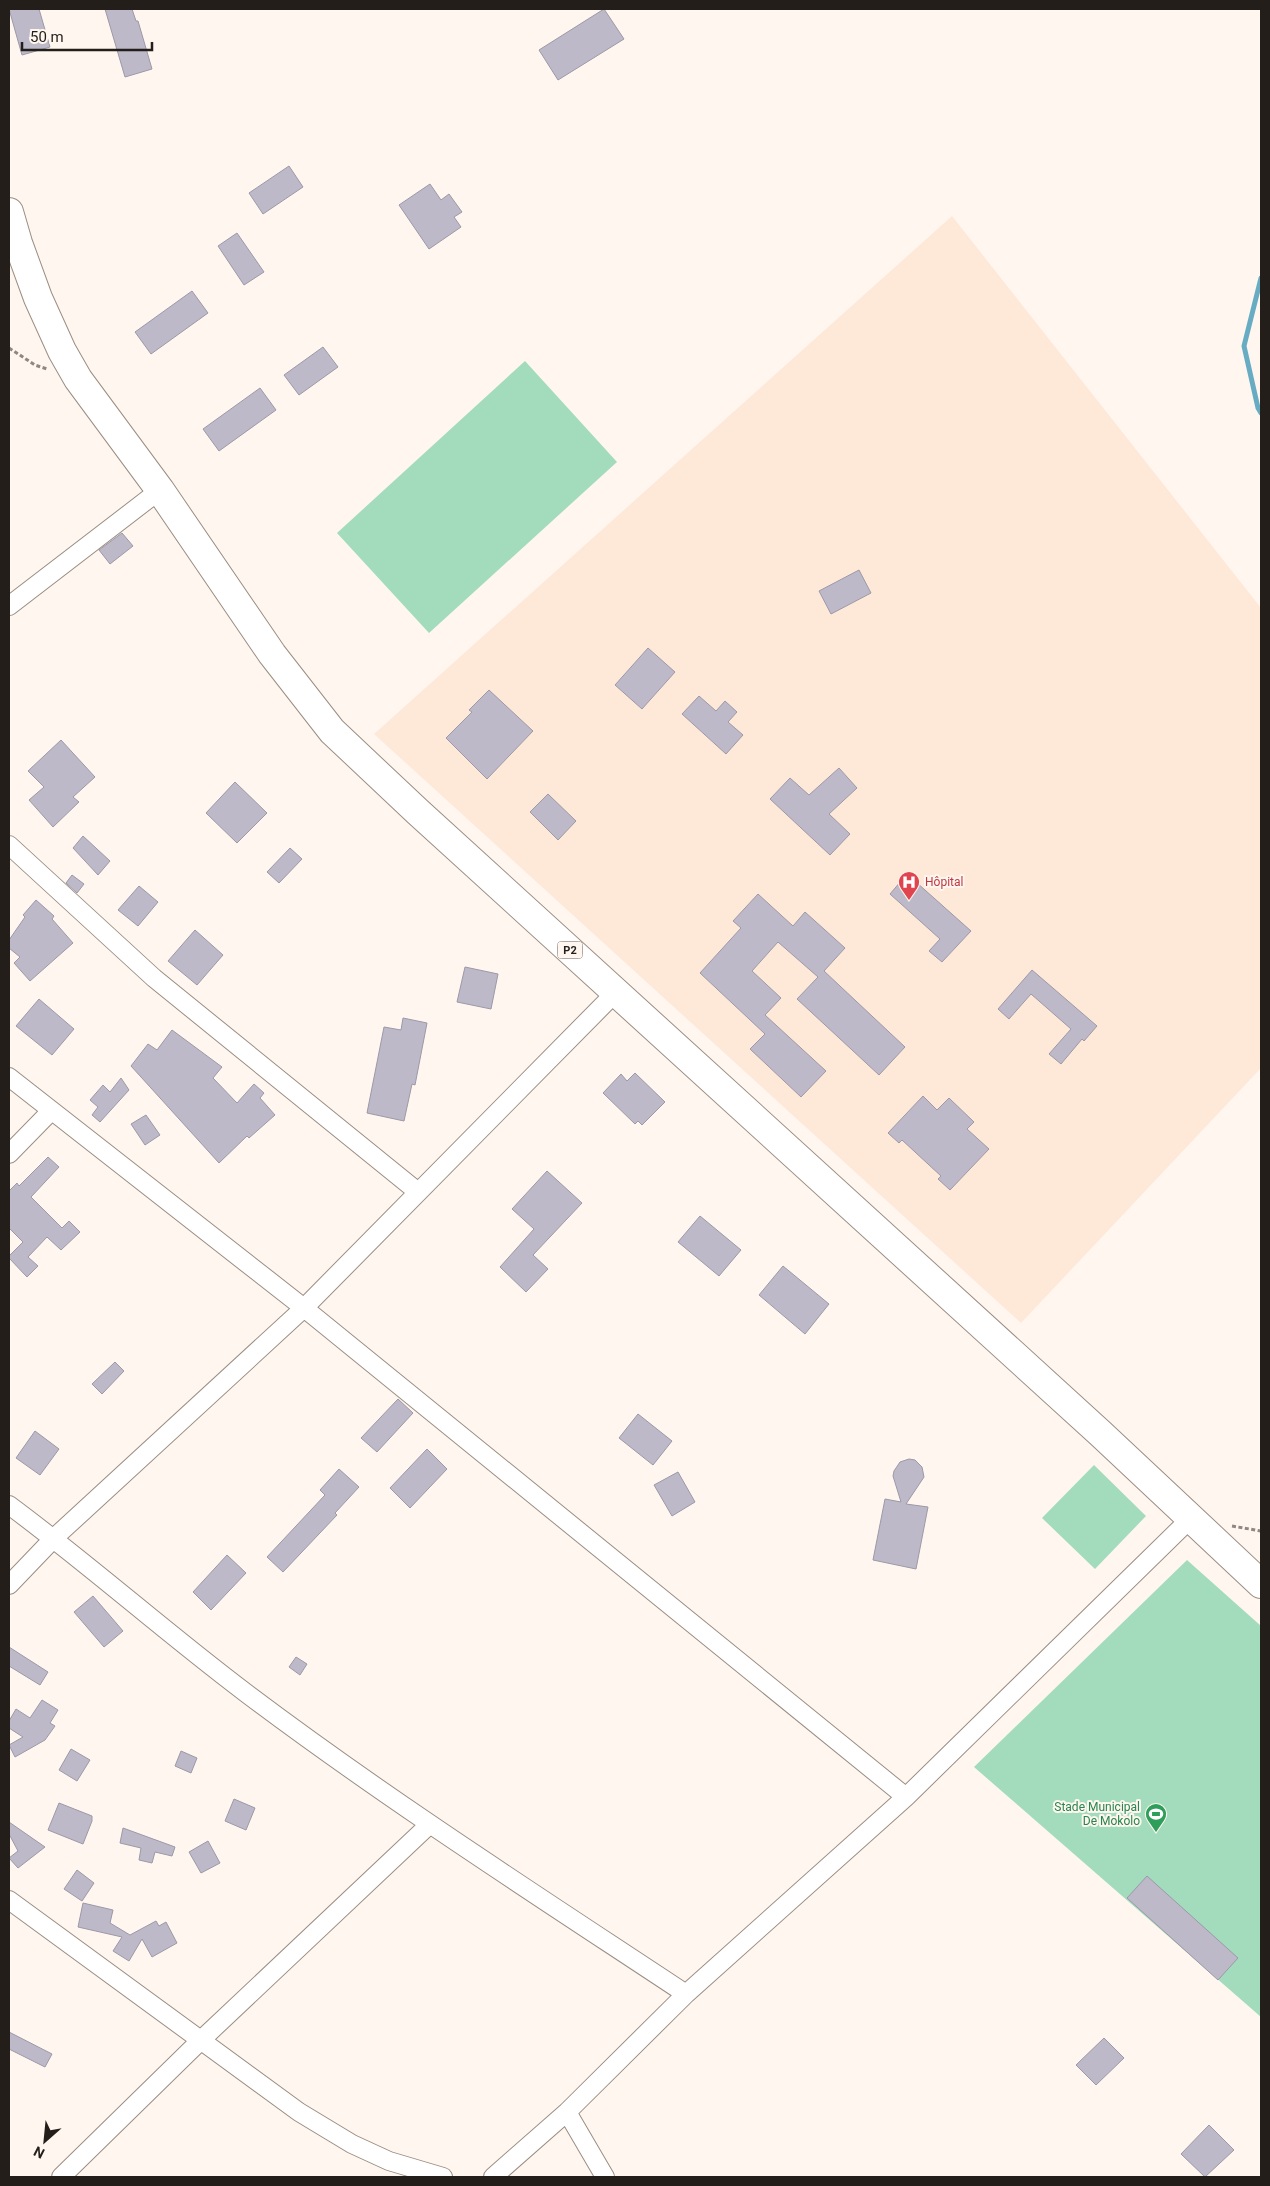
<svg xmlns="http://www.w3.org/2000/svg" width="1270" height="2186" font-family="Roboto,sans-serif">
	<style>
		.built { fill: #fee9d8 }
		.green { fill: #a3dcbd }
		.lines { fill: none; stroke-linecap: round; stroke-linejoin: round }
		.stream { stroke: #67acc3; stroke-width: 5 }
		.building { fill: #bdb9c9; stroke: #9c99a8 }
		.street-casing { stroke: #9b8e83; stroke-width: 20 }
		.primary-casing { stroke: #9b8e83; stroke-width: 30 }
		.path { stroke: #8e8782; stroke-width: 3; stroke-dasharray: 4 2.5; stroke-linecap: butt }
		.street { stroke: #fff; stroke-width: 18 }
		.primary { stroke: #fff; stroke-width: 28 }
		.labels { text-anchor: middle; stroke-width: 4; stroke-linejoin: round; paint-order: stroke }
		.shield { fill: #fef6ef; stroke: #655f5a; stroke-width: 1 }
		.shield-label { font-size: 11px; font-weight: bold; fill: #231e1a }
		.health-label { font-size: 12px; fill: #be3a42; stroke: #fef6ef; text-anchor: start }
		.leisure-label { font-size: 12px; fill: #27864d; stroke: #fef6ef; text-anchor: end }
	</style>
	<rect width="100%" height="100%" fill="#fef6ef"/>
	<path class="built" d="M 952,216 L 1261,608 L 1261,1068 L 1021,1323 L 374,734 Z"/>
	<path class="green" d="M 525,361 L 617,462 L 429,633 L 337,533 Z
		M 1094,1465 L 1146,1516 L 1095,1569 L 1042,1518 Z
		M 1187,1560 L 1261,1626 L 1261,2017 L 974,1767 Z"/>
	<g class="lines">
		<path class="stream" d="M 1261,278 L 1244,346 L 1258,408 L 1261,413"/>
	</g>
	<path class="building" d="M 9,9 L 39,9 L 50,47 L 22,55 Z
		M 105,9 L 132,9 L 136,21 L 138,21 L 152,69 L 125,77 Z
		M 604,9 L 624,39 L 558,80 L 539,50 Z
		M 289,166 L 303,187 L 263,214 L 249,193 Z
		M 430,184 L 441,200 L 449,194 L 462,212 L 454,217 L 461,227 L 429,249 L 399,205 Z
		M 237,233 L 264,272 L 244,285 L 218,246 Z
		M 192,291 L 208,313 L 151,354 L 135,332 Z
		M 323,347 L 338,367 L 299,395 L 284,375 Z
		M 260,388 L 276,410 L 219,451 L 203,429 Z
		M 122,533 L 133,546 L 110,564 L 99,550 Z
		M 859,570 L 871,593 L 831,614 L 819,591 Z
		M 648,648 L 675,672 L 642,709 L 615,685 Z
		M 489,690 L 533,731 L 487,779 L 446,738 L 472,712 L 469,710 Z
		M 699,696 L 716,711 L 725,701 L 737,712 L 728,722 L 743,735 L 726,754 L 682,714 Z
		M 61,740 L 95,777 L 73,797 L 79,802 L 53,827 L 29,800 L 44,787 L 28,771 Z
		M 839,768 L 857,788 L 829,814 L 850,834 L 830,855 L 770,799 L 790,778 L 809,795 Z
		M 235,782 L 267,813 L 237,843 L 206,813 Z
		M 548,794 L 576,821 L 558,840 L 530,812 Z
		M 83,836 L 110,861 L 98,875 L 73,848 Z
		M 290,848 L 302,859 L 279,883 L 267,872 Z
		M 907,874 L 971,931 L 942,962 L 929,951 L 940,939 L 890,894 Z
		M 72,875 L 84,884 L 77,893 L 66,883 Z
		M 139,886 L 158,902 L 138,926 L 118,910 Z
		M 758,894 L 793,926 L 805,912 L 845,948 L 824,971 L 905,1047 L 879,1075 L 797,999 L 818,977 L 778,942 L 752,971 L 781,998 L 765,1015 L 826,1071 L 801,1097 L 750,1049 L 765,1034 L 700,973 L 741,928 L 733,921 Z
		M 36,900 L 54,916 L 52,919 L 73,943 L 30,981 L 14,963 L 20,957 L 9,948 L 9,940 L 25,917 L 23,915 Z
		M 195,930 L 223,955 L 197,985 L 168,961 Z
		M 465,967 L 498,974 L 491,1009 L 457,1002 Z
		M 1032,970 L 1097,1026 L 1084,1041 L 1082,1039 L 1061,1064 L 1049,1054 L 1071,1029 L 1031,994 L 1009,1019 L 998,1009 Z
		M 39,999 L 74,1029 L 52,1055 L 16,1026 Z
		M 403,1018 L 427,1023 L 415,1085 L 412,1084 L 404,1121 L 367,1113 L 384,1027 L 401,1030 Z
		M 172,1030 L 222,1067 L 213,1078 L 237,1103 L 254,1084 L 264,1093 L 260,1098 L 275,1115 L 249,1138 L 247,1136 L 219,1163 L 131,1066 L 148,1044 L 157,1050 Z
		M 635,1073 L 665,1102 L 642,1125 L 638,1121 L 635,1124 L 603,1093 L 621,1074 L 627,1081 Z
		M 121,1078 L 129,1090 L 100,1122 L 92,1115 L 98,1107 L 90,1100 L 103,1085 L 110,1092 Z
		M 923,1096 L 937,1110 L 949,1098 L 974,1122 L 967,1129 L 989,1149 L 950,1190 L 938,1179 L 941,1176 L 902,1140 L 899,1143 L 888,1133 Z
		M 146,1115 L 160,1135 L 145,1145 L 131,1124 Z
		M 48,1157 L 59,1167 L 31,1197 L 62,1228 L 69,1221 L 80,1232 L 61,1250 L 47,1237 L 28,1257 L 38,1266 L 27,1277 L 9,1258 L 9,1256 L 23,1242 L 9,1228 L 9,1191 L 17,1183 L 19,1186 Z
		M 547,1171 L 582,1203 L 533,1255 L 548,1269 L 526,1292 L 500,1267 L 534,1229 L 512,1209 Z
		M 700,1216 L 741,1250 L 719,1276 L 678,1242 Z
		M 783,1266 L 829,1304 L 805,1334 L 759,1295 Z
		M 115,1362 L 124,1371 L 102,1394 L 92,1384 Z
		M 398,1399 L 413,1413 L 377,1452 L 361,1438 Z
		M 638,1414 L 672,1441 L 653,1465 L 619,1438 Z
		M 35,1431 L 59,1449 L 40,1475 L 16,1458 Z
		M 427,1449 L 447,1469 L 410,1508 L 390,1488 Z
		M 909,1459 L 915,1460 L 922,1467 L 924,1477 L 906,1504 L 928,1507 L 916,1569 L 873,1560 L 885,1499 L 901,1502 L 893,1476 L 894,1471 L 900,1462 Z
		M 339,1469 L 359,1487 L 335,1513 L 337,1515 L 283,1572 L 267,1557 L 325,1495 L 320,1490 Z
		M 678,1472 L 695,1502 L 672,1516 L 654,1485 Z
		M 227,1555 L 246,1573 L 211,1610 L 193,1592 Z
		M 93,1596 L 123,1631 L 104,1647 L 74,1612 Z
		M 9,1647 L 48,1672 L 40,1685 L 9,1666 Z
		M 296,1657 L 307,1664 L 300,1675 L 289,1667 Z
		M 42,1700 L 58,1710 L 50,1723 L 55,1726 L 45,1740 L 15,1757 L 9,1745 L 23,1737 L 9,1728 L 9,1721 L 16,1709 L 30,1718 Z
		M 71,1749 L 90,1760 L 77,1781 L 59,1770 Z
		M 181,1751 L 197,1758 L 191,1773 L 175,1766 Z
		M 234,1799 L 255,1808 L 246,1830 L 225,1821 Z
		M 59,1803 L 92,1816 L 92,1821 L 83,1844 L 48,1830 Z
		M 9,1822 L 45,1847 L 18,1868 L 9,1858 L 18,1851 L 9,1834 Z
		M 123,1828 L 175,1847 L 172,1856 L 155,1852 L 152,1863 L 139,1860 L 141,1848 L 120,1843 Z
		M 208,1841 L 220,1863 L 201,1873 L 189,1852 Z
		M 77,1870 L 94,1883 L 82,1901 L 64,1889 Z
		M 1147,1876 L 1238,1958 L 1218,1980 L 1127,1898 Z
		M 83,1903 L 113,1910 L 110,1923 L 130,1935 L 156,1921 L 159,1926 L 166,1922 L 177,1943 L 152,1957 L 142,1939 L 129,1961 L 113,1951 L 122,1937 L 78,1927 Z
		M 9,2032 L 52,2054 L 45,2067 L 9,2049 Z
		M 1104,2038 L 1124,2058 L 1096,2085 L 1076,2065 Z
		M 1209,2125 L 1234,2150 L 1205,2177 L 1181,2154 Z"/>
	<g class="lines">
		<g class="street-casing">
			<path id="street" d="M 9,606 L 160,490
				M 9,845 L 154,978 L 418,1192
				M 9,1077 L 304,1308 L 906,1797
				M 9,1154 L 51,1111
				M 9,1505 C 90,1565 165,1632 246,1693 C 388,1800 538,1896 686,1994
				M 9,1585 L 54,1538 L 304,1308 L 616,992
				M 9,1900 L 299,2112 L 352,2144 L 389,2161 L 443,2177
				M 567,2112 L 605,2177
				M 61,2177 L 200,2041 L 430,1824
				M 493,2177 L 567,2112 L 686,1994 L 906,1797 L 1190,1519"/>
		</g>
		<g class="primary-casing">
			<path id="primary" d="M 9,212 L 18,243 L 38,298 L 62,351 L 78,379 L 160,490 L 272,654 L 332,731 L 418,812 L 1100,1433 L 1261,1584"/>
		</g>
		<path class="path" d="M 9,348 L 35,365 L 47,369
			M 1232,1526 L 1261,1531"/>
		<use href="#street" class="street"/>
		<use href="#primary" class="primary"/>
	</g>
	<defs>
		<g id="hospital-pin" transform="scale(1.125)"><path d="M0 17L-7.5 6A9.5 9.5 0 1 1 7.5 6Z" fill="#e0444e" stroke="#fef6ef"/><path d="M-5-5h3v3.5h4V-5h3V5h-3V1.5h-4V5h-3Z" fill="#fff"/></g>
		<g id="stadium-pin" transform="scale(1.125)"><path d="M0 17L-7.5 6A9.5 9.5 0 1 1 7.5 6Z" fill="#2e9e5b" stroke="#fef6ef"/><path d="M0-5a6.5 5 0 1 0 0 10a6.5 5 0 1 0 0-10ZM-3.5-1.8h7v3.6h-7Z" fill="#fff"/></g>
	</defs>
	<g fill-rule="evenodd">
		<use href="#hospital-pin" x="909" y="882"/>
		<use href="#stadium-pin" x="1156" y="1814"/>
	</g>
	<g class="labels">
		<rect class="shield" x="557.5" y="941.5" width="25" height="17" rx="4"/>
		<g class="shield-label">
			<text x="570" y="954">P2</text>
		</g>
		<g class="health-label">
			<text x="925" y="886">Hôpital</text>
		</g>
		<g class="leisure-label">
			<text x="1140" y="1811">Stade Municipal<tspan x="1140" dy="14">De Mokolo</tspan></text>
		</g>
	</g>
	<rect width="1270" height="2186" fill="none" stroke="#231e1a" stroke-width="20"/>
	<g transform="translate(45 2141) rotate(207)" stroke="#fef6ef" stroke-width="4" paint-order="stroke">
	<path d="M0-4L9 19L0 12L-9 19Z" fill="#231e1a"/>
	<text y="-8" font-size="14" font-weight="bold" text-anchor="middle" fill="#231e1a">N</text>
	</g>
	<path d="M22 42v8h130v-8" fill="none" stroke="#231e1a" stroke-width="2.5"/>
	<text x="30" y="42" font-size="15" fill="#231e1a" stroke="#fef6ef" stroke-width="4" paint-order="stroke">50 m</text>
</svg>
